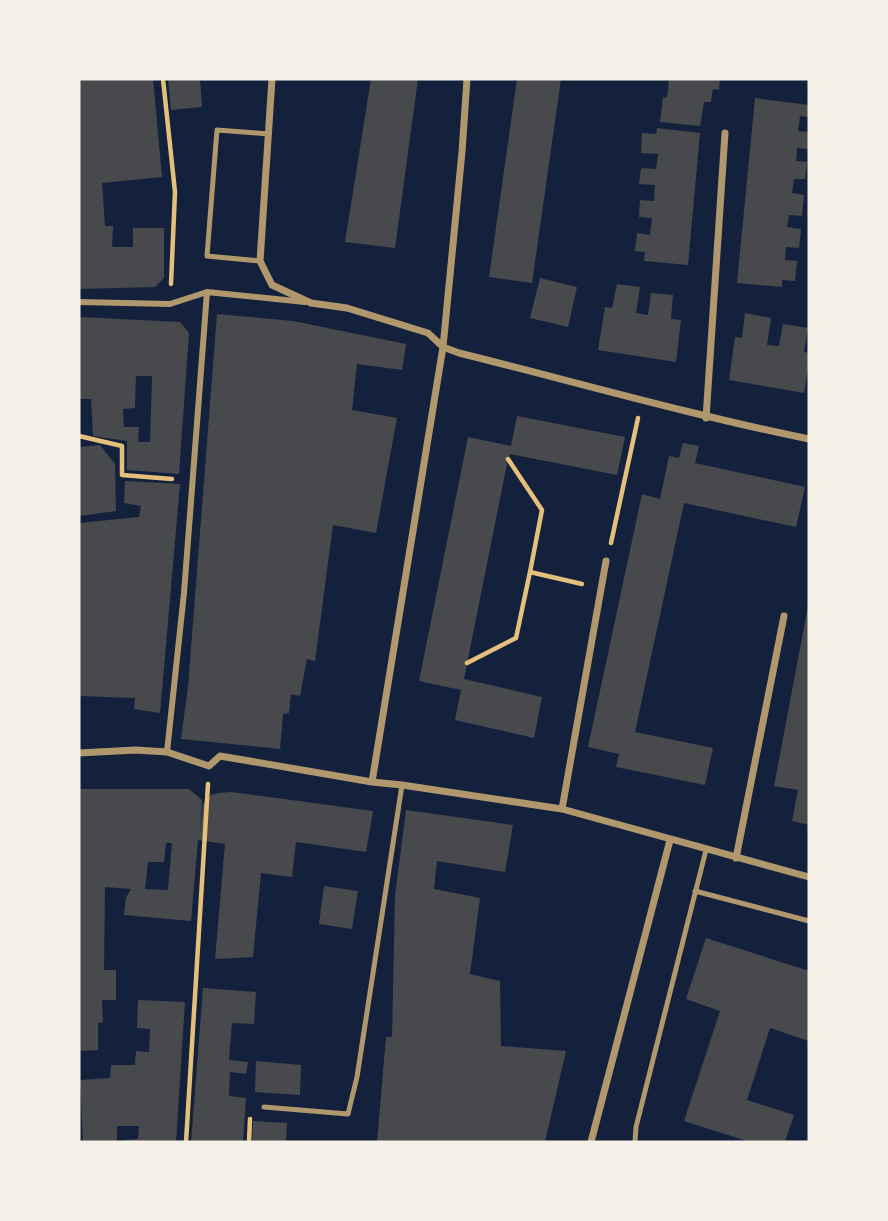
<svg xmlns="http://www.w3.org/2000/svg" width="888" height="1221" font-family="'Nunito Sans',sans-serif">
	<style>
		.building { fill: #48494c; fill-rule: evenodd }
		.lines { fill: none; stroke-linecap: round; stroke-linejoin: round }
		.path { stroke: #e5c07b; stroke-width: 4.5 }
		.service { stroke: #b1986c; stroke-width: 5 }
		.pedestrian { stroke: #b1986c; stroke-width: 6 }
		.minor { stroke: #b1986c; stroke-width: 7 }
	</style>
	<rect width="100%" height="100%" fill="#14213d"/>
	<path class="building" d="M 79,79 L 153,79 L 162,177 L 102,183 L 105,226 L 113,226 L 112,247 L 133,247 L 133,228 L 164,228 L 164,278 L 155,287 L 79,289 Z
		M 168,79 L 200,79 L 202,107 L 171,110 Z
		M 371,79 L 418,79 L 395,248 L 345,242 Z
		M 517,79 L 561,79 L 532,283 L 489,277 Z
		M 669,79 L 720,79 L 719,90 L 713,89 L 711,102 L 704,102 L 700,126 L 660,122 L 663,97 L 667,98 Z
		M 755,98 L 809,105 L 809,117 L 800,116 L 798,131 L 809,132 L 809,149 L 797,148 L 796,161 L 807,162 L 805,179 L 794,179 L 792,193 L 804,195 L 802,216 L 789,215 L 787,227 L 801,229 L 799,248 L 786,247 L 785,260 L 797,261 L 795,281 L 782,280 L 782,287 L 737,283 Z
		M 657,128 L 700,133 L 688,265 L 644,261 L 645,252 L 635,251 L 637,233 L 650,235 L 652,218 L 639,217 L 640,200 L 654,201 L 655,185 L 639,184 L 641,168 L 656,169 L 658,154 L 641,153 L 642,133 L 656,134 Z
		M 540,278 L 577,287 L 568,327 L 530,318 Z
		M 617,284 L 640,287 L 636,313 L 648,315 L 651,293 L 673,295 L 671,319 L 681,320 L 676,362 L 598,350 L 605,307 L 612,308 Z
		M 745,313 L 771,318 L 767,345 L 779,346 L 783,324 L 808,328 L 804,352 L 809,353 L 809,363 L 804,393 L 729,380 L 735,337 L 742,338 Z
		M 217,314 L 293,321 L 406,344 L 402,370 L 357,364 L 352,410 L 397,418 L 376,533 L 333,525 L 315,661 L 307,659 L 300,696 L 291,694 L 289,713 L 283,714 L 280,749 L 181,739 L 188,687 Z
		M 79,317 L 180,322 L 189,333 L 179,474 L 127,470 L 127,441 L 93,436 L 91,399 L 79,399 ZM 136,376 L 152,376 L 150,442 L 138,442 L 139,427 L 124,427 L 123,409 L 135,408 Z
		M 517,416 L 625,437 L 617,475 L 510,454 L 508,459 L 464,679 L 542,697 L 534,738 L 455,720 L 461,690 L 419,681 L 468,437 L 511,446 Z
		M 683,443 L 699,446 L 695,463 L 805,487 L 796,527 L 684,503 L 635,732 L 713,748 L 705,785 L 616,767 L 619,754 L 588,747 L 642,494 L 660,499 L 669,456 L 679,458 Z
		M 100,445 L 115,464 L 116,511 L 80,516 L 79,447 Z
		M 125,481 L 180,484 L 160,713 L 134,709 L 135,698 L 79,696 L 79,523 L 139,517 L 141,506 L 124,503 Z
		M 808,606 L 809,607 L 809,825 L 792,821 L 798,790 L 774,786 Z
		M 79,789 L 189,789 L 202,800 L 200,832 L 203,804 L 211,795 L 218,793 L 231,792 L 373,811 L 366,852 L 296,842 L 292,877 L 261,873 L 253,957 L 215,959 L 225,844 L 198,840 L 191,921 L 124,915 L 126,898 L 131,889 L 105,887 L 104,970 L 116,970 L 116,1000 L 102,1000 L 103,1022 L 98,1023 L 98,1050 L 80,1051 ZM 166,843 L 172,843 L 168,890 L 145,889 L 148,862 L 164,862 Z
		M 406,810 L 513,825 L 505,872 L 437,861 L 434,889 L 480,898 L 470,974 L 500,981 L 501,1046 L 566,1051 L 545,1142 L 377,1142 L 386,1037 L 392,1037 L 395,896 Z
		M 324,886 L 358,891 L 352,929 L 319,924 Z
		M 706,938 L 809,971 L 809,1041 L 770,1028 L 747,1100 L 794,1115 L 785,1142 L 750,1142 L 684,1121 L 720,1011 L 686,999 Z
		M 203,988 L 256,992 L 254,1024 L 232,1023 L 229,1060 L 248,1062 L 246,1074 L 230,1072 L 229,1096 L 246,1098 L 243,1142 L 191,1142 Z
		M 138,1000 L 185,1002 L 176,1142 L 124,1142 L 124,1140 L 138,1139 L 139,1126 L 117,1126 L 117,1142 L 83,1142 L 80,1080 L 110,1078 L 111,1065 L 135,1065 L 136,1051 L 149,1052 L 150,1029 L 137,1028 Z
		M 256,1061 L 301,1065 L 300,1095 L 255,1092 Z
		M 253,1121 L 287,1123 L 286,1142 L 252,1142 Z"/>
	<g class="lines">
		<path class="path" d="M 163,79 L 175,192 L 171,284
			M 79,436 L 122,446 L 122,475 L 172,479
			M 508,459 L 542,510 L 530,572 L 582,584
			M 611,543 L 638,418
			M 467,663 L 516,638 L 530,572
			M 186,1142 L 208,784
			M 249,1142 L 250,1119"/>
		<path class="service" d="M 260,261 L 207,256 L 217,130 L 269,134
			M 695,891 L 809,921
			M 264,1107 L 348,1114 L 357,1077 L 402,785
			M 635,1142 L 636,1127 L 706,850"/>
		<path class="pedestrian" d="M 79,302 L 170,304 L 207,292 L 305,302
			M 167,752 L 184,593 L 207,292"/>
		<path class="minor" d="M 272,79 L 260,261 L 272,285 L 311,303 L 347,308 L 428,333 L 443,347 L 459,353 C 576,382 691,415 809,439
			M 706,418 L 725,133
			M 79,753 L 136,750 L 167,752 L 209,766 L 220,756 L 372,782 L 402,785 L 562,809 L 809,877
			M 372,782 L 443,347 L 462,152 L 467,79
			M 562,809 L 606,561
			M 736,858 L 784,616
			M 591,1142 L 670,840"/>
	</g>
	<rect width="888" height="1221" fill="none" stroke="#f6f1e7" stroke-width="161"/>
</svg>
